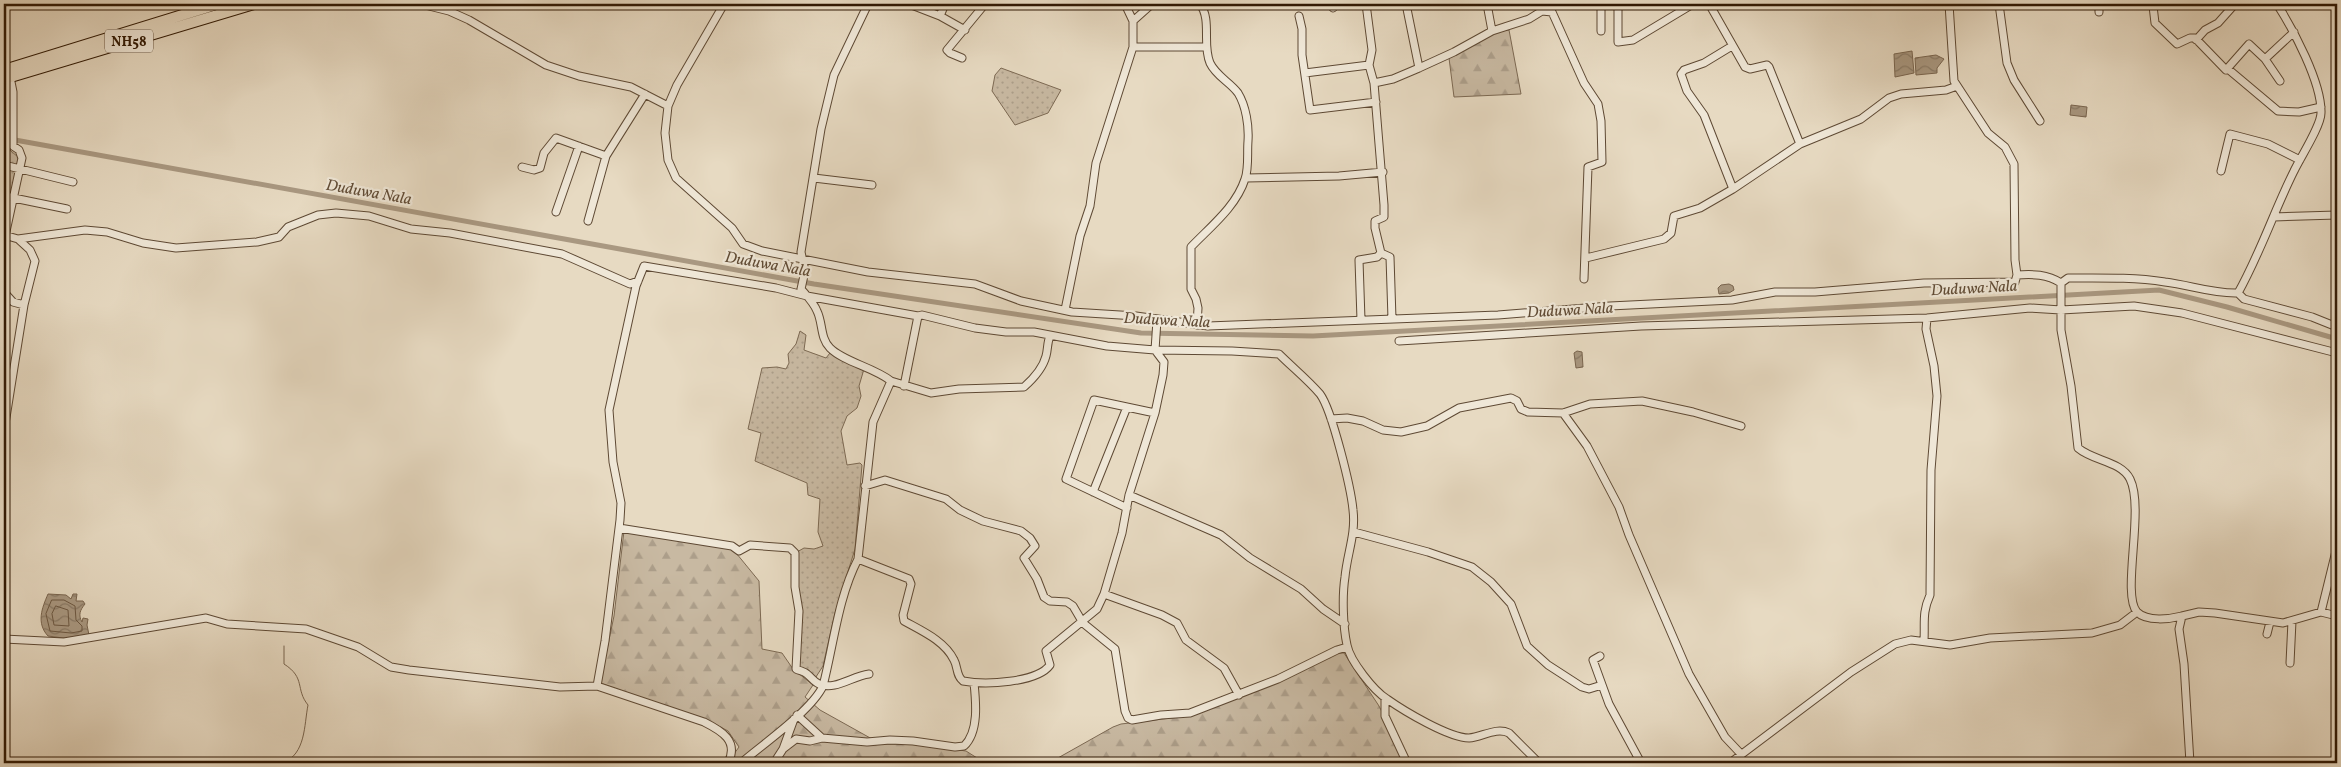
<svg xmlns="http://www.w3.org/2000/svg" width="2341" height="767" font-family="Vollkorn,serif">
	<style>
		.green { fill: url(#green-dots); stroke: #7c6953 }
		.forest { fill: url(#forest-firs); stroke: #7c6953 }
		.water { fill: url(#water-waves); stroke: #79654f }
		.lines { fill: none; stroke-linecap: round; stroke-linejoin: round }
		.shore { stroke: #6d5842; stroke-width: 1 }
		.stream { stroke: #79654f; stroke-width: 1 }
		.canal { stroke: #a99881; stroke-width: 5 }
		.minor-casing { stroke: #5e4934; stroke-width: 9 }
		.highway-casing { stroke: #311904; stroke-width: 12 }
		.minor { stroke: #efe7d7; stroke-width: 7 }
		.highway { stroke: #e7dac2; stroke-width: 10 }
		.labels { text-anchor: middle; stroke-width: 4.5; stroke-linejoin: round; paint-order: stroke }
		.shield { fill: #efe7d7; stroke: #6a5743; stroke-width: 1 }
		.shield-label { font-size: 14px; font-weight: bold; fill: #311904 }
		.water-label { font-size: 16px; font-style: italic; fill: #614c36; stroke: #efe7d7 }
	</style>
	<defs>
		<pattern id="green-dots" width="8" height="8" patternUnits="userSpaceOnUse" patternTransform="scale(1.25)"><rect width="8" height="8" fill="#c8b9a2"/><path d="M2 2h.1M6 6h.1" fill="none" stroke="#ac9e8a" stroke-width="1.8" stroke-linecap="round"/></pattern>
		<pattern id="forest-firs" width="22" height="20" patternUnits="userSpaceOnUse" patternTransform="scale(1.25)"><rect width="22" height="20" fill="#c8b9a2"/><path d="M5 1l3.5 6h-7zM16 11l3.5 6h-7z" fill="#ac9e8a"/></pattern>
		<pattern id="water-waves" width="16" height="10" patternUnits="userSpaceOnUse" patternTransform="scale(1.25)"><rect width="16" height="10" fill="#a99881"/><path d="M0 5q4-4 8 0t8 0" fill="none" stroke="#8a7b67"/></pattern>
	</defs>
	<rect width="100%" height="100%" fill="#e7dac2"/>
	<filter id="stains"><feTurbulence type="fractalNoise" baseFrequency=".004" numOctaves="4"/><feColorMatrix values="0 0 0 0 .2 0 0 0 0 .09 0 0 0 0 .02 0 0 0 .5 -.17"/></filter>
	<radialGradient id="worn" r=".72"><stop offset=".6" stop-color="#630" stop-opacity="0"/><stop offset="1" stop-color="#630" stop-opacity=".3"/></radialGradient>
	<path class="green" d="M 1001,68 L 1061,90 L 1048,113 L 1015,125 L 992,91 L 995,75 Z
		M 4,145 L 18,157 L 18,166 L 4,164 Z
		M 4,168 L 17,171 L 11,197 L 4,195 Z
		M 800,331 L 806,335 L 804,350 L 826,358 L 830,353 L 864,369 L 859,386 L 861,396 L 857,408 L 847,416 L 841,431 L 847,465 L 860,463 L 862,465 L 855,549 L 835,613 L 823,666 L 814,680 L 798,668 L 797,552 L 804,548 L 814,549 L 823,546 L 818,532 L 820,499 L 808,495 L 807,483 L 755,461 L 761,433 L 748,429 L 762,368 L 777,367 L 786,369 L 789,363 L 788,354 L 796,344 Z"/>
	<path class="forest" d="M 1496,30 L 1509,30 L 1521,94 L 1454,97 L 1449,58 Z
		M 624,531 L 732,548 L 759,581 L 762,649 L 782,653 L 793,669 L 813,685 L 805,697 L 820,710 L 881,744 L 916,744 L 966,751 L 985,763 L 733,763 L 731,758 L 739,747 L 728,731 L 711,722 L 600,683 L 614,616 Z
		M 1336,653 L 1344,653 L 1379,706 L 1408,763 L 1049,763 L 1113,727 L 1121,724 L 1188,716 L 1218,706 Z"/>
	<path class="water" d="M 1912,51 L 1914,73 L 1895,77 L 1894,54 Z
		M 1936,55 L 1944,59 L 1937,68 L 1937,73 L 1916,75 L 1915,58 Z
		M 2071,105 L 2087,107 L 2086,117 L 2070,115 Z
		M 1729,284 L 1733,286 L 1734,290 L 1729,293 L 1719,294 L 1718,288 L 1721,285 Z
		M 1577,351 L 1582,352 L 1583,367 L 1576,368 L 1574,353 Z
		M 48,594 L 66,595 L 71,599 L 73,594 L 77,594 L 76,601 L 83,601 L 85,604 C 80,610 78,615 82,622 L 83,618 L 88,619 L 87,625 L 89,635 L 71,639 L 48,636 C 36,623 42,608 48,594 Z"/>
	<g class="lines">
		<path class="shore" d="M 52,600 L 64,600 L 75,606 L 76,620 L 82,626 L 82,631 L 71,633 L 50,631 L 46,614 Z
			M 56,606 L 68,610 L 69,626 L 54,625 L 52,614 Z"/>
		<path class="stream" d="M 283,763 C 306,754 304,725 308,705 C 295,689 306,678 284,664 L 284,646"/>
		<path class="canal" d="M 4,138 L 814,284 L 1141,333 L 1313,336 L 2159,290 L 2227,307 L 2337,339"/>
		<g class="minor-casing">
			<path id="minor" d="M 421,4 L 449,11 L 469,20 L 546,65 L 579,76 L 631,87 L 668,106
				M 724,4 L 677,85 L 668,106 L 665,133 L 668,160 L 676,178 L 732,228 L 743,244 L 762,251 L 868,272 L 975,284 L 1021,301 L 1072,312 L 1136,316 L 1208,326 L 1498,315 L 1610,306 L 1732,300 L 1775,292 L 1815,292 L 1924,283 L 2015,282 L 2017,275 L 2015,260 L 2014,164 L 2005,147 L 1988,133 L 1954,81 L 1949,4
				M 909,4 L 940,16 L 945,4
				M 1332,4 L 1333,8
				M 1406,4 L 1419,68
				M 1487,4 L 1492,31
				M 1618,4 L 1618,42 L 1633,40 L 1693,4
				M 1711,4 L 1712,9 L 1745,67 L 1750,69 L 1767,65 L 1769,67 L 1800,144
				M 1999,4 L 2007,63 L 2014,80 L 2040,121
				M 2277,4 C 2293,29 2322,83 2321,113 C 2321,126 2300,158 2294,171 C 2274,211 2260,254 2238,293 L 2244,299 L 2312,317 L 2337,327
				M 2153,6 L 2155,23 L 2177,44 L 2190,38 L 2195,38 L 2226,70 L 2249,44 L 2265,59 L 2294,32
				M 1542,11 L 1552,12 L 1584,83 L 1598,104 L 1601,121 L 1602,162 L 1588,167 L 1584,279
				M 2099,12 L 2099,4
				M 940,16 L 965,30
				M 1299,16 L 1302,29 L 1302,55 L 1310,110 L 1376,102
				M 1133,21 L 1152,4
				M 1601,31 L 1601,4
				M 2196,40 L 2205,30 L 2218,23 L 2235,4
				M 1732,46 L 1704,63 L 1684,70 L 1681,74 L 1687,91 L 1704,115 L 1733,189 L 1800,144 L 1861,119 L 1889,98 L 1901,94 L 1946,90 L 1957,86
				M 1133,47 L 1206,47
				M 962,58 L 950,53 L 947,50 L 985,4
				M 2265,59 L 2280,81
				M 2228,69 L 2278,111 L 2299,112 L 2321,107
				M 1305,73 L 1369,65
				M 1374,83 L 1393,79 L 1419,68 L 1454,52 L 1492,31 L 1529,19 L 1542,11 L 1542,4
				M 4,165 L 73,182
				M 522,167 L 534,170 L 540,168 L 544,153 L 556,138 L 606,156 L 645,94
				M 2221,171 L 2230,134 L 2268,144 L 2300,160
				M 814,178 L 872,185
				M 1246,178 L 1339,176 L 1383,172
				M 4,196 L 67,209
				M 556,212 L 579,146
				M 2274,217 L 2337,215
				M 588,221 L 606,156
				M 4,235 L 18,239 L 30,250 L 35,261 L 24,305 L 4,430
				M 5,236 L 22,158 L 19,150 L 13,146 L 13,92 L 10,77
				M 18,239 L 85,230 L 107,232 L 143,243 L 176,248 L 257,242 L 279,237 L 288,227 L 318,215 L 336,213 L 369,216 L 411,229 L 450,233 L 562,254 L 630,284 L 638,281
				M 1381,253 L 1390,257 L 1392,319
				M 1586,258 L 1664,239 L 1671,233 L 1674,216 L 1700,208 L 1733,189
				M 2017,275 C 2033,274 2047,274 2061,283
				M 2061,283 L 2061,330 L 2071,386 L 2078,448 C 2093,461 2121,461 2130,479 C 2145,509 2121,594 2137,612 C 2147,622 2170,619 2182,616 L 2179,629 L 2184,664 L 2190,763
				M 2061,283 L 2068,278 C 2100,278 2133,277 2165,282 C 2190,285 2213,294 2238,293
				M 4,292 L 13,302 L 24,305
				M 1065,310 L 1080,236 L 1090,206 L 1096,163 L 1133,47 L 1133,21 L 1125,4
				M 1361,320 L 1359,260 L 1377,257 L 1381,253 L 1375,228 L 1375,221 L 1384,217 L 1384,205 L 1374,83 L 1369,65 L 1372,50 L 1366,4
				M 1197,325 L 1198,308 L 1196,299 L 1191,289 L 1191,247 C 1210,227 1236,207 1245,179 C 1249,168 1247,153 1248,141 C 1249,126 1246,106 1238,93 C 1230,82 1216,76 1210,63 C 1202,44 1212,20 1200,4
				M 1399,341 L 1641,326 L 1927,318 L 2030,308 L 2061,310 L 2134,306 L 2182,313 L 2337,353
				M 891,381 L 931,393 L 959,389 L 1024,387 C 1033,379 1043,368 1046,356 C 1048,349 1047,343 1050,336
				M 904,386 L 918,316
				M 1563,413 L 1587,446 L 1619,507 L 1629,535 L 1689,674 L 1725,737 L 1741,754
				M 1331,419 L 1347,418 L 1363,421 L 1383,430 L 1401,432 L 1427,426 L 1459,408 L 1511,398 L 1517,401 L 1521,409 L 1528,412 L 1563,413 L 1590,404 L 1642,401 L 1693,412 L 1741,426
				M 865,486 L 885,480 L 946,499 L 960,510 L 983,521 L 1021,531 L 1030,538 L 1035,546 L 1024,558 L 1037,579 L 1044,597 L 1050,601 L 1067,602 L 1073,606 L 1083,623 L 1115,649 L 1125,711 L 1128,718 L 1132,720 L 1161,715 L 1190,713 L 1278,679 L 1337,650 L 1347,647
				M 1093,492 L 1127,407
				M 1129,495 L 1221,535 L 1250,558 L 1301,589 L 1323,609 L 1345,624
				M 1127,508 L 1066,479 L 1094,400 L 1155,413
				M 619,528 L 732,546 L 739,551 L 750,545 L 790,548 L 795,553 L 795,587 L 799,611 L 796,669 C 800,671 804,671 807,674 C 812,678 814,682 819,684 C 835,691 852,676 869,674
				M 1354,532 L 1428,552 L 1472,567 L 1491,582 L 1511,604 L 1527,646 L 1548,665 L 1582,687 L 1589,689 L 1602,685
				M 858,559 L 909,579 L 911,584 L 903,615 L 904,621 C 922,631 945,641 954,660 C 958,667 956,676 963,681 C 985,685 1037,683 1050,665 L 1046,651 L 1097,609 L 1104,594 L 1122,533 L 1129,495 L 1155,413 L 1163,375 L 1164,362 L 1155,350 L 1157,320
				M 1104,594 L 1162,615 L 1177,623 L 1186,640 L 1224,668 L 1239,695
				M 2321,612 L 2337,547
				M 2182,616 L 2199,612 L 2215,613 L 2283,623 L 2321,612 L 2337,616
				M 2267,634 L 2270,622
				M 4,639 L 64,642 L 206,618 L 227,624 L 306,629 L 358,647 L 391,667 L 409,670 L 560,687 L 597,686
				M 1924,641 C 1925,622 1922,613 1930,595 L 1931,470 L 1937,396 L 1934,366 L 1926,329 L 1927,318
				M 1600,656 L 1593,660 L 1609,704 L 1641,763
				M 2290,663 L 2292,621
				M 1385,698 L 1385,716 L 1407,763
				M 797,715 L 822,738 L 867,742 L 890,740 L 913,741 L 955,747 L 964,746 C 979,732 976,702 974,683
				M 783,749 L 796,739 L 810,741 L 822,738
				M 728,763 C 739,741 722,731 704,722 L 597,686 L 605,641 L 620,520 L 621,503 L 613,462 L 609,410 L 636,286 L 644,266 L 776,288 L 807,296 L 918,316 L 922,315 L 975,328 L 1006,332 L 1034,332 L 1107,346 L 1155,350 L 1232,351 L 1279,354 C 1292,367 1308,380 1320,394 C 1332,410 1351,488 1353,510 C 1356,534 1347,554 1345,577 C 1342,596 1343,627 1347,645 C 1350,661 1374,691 1387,699 C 1404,711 1449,738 1469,738 C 1482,737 1496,727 1509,733 L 1539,763
				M 741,763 C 763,744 811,711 823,686 C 834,643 838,598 858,559 L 873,422 L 891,381 C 873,367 844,362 830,348 C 820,338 823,323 817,311 C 814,303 807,296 801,289 L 805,271 L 801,252 L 821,129 L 834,75 L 868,4
				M 774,763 L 783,749 L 794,719
				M 1730,763 L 1851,672 L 1895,644 L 1911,640 L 1950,645 L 1990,638 L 2092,633 L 2120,625 L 2137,612"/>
		</g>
		<g class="highway-casing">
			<path id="highway" d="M 4,70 L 218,4
				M 4,79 L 254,4"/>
		</g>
		<use href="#minor" class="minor"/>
		<use href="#highway" class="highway"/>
	</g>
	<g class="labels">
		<rect class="shield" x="105" y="29.5" width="48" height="23" rx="4"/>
		<g class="shield-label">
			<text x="129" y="46">NH58</text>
		</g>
		<g class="water-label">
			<text transform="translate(369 191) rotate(10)" y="6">Duduwa Nala</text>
			<text transform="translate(768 263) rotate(10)" y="6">Duduwa Nala</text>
			<text transform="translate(1974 287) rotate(-3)" y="6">Duduwa Nala</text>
			<text transform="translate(1570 309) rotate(-3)" y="6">Duduwa Nala</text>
			<text transform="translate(1167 319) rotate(3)" y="6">Duduwa Nala</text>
		</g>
	</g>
	<rect width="2341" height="767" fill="none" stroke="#e7dac2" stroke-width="20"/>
	<rect x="5" y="5" width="2331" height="757" fill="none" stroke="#311904" stroke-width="2.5"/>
	<rect x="10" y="10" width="2321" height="747" fill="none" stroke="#311904"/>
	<rect width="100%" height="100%" filter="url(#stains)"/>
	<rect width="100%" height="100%" fill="url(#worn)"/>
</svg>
